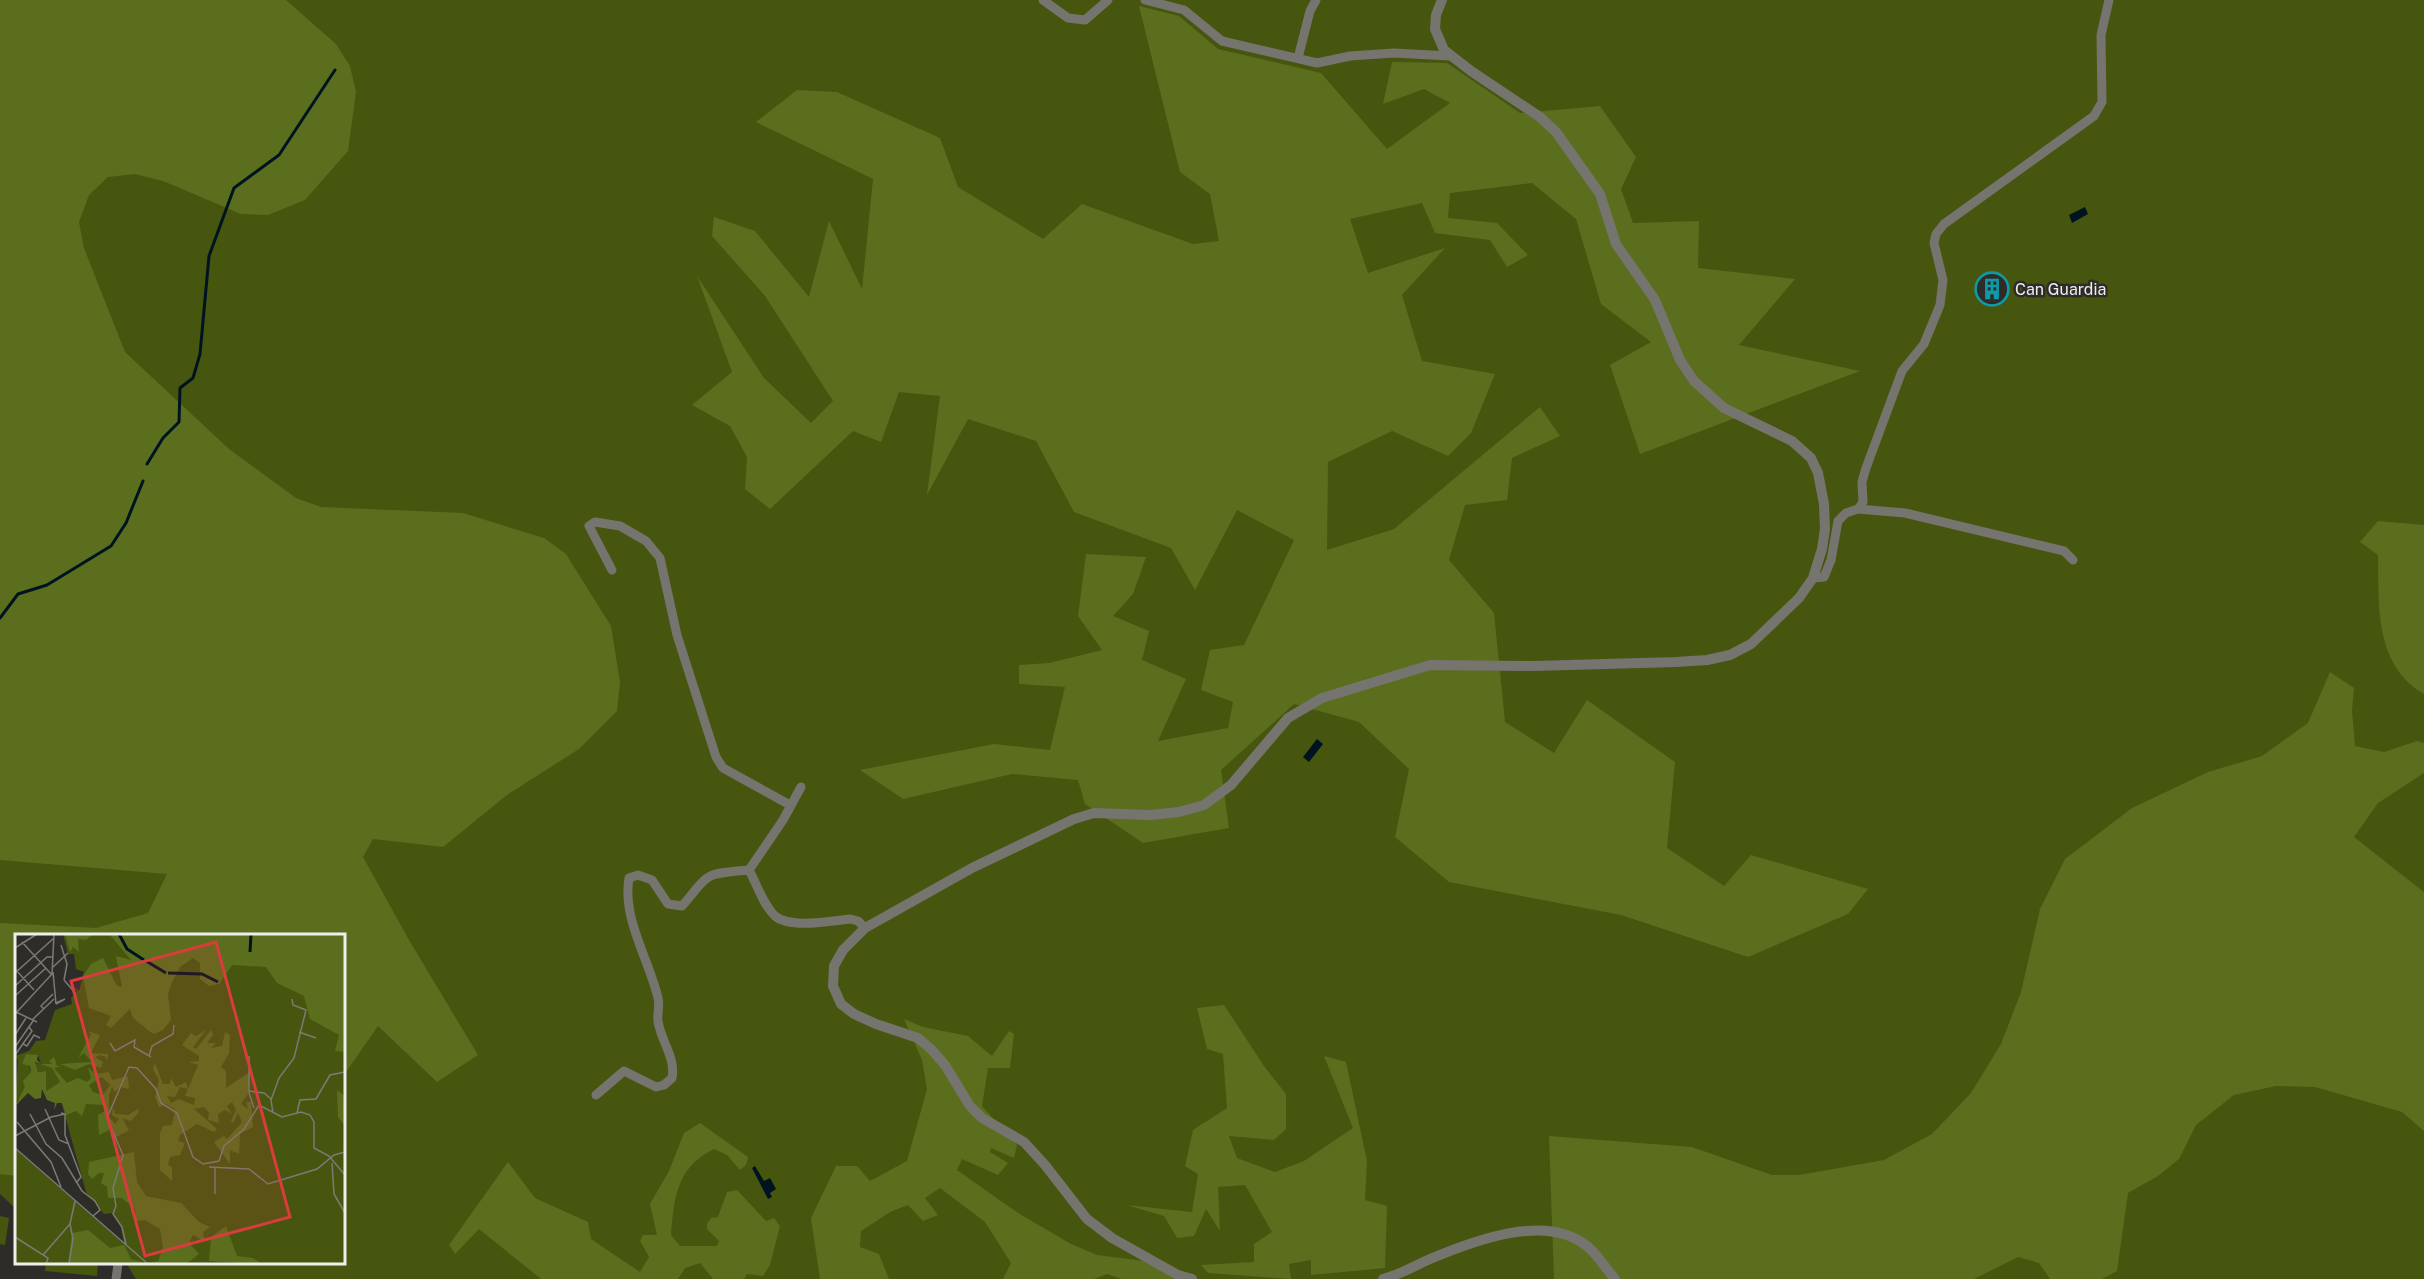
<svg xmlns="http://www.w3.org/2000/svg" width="2424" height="1279" font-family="'Public Sans',sans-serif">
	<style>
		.green { fill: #46560f }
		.forest { fill: #5b6e1d }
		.water { fill: #001321 }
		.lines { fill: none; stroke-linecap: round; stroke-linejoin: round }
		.stream { stroke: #001321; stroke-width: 3 }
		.minor { stroke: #76746f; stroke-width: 9 }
		.tertiary { stroke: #76746f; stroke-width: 10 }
		.labels { text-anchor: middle; stroke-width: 5; stroke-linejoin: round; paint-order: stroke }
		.poi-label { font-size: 16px; fill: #f0eeec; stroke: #2e2c28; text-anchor: start }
		.inset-river { fill: none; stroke: #001321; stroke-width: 3 }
		.inset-road { fill: none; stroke: #7c7a76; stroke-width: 1.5 }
		.view { fill: #d93c3c; fill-opacity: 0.15; stroke: #d93c3c; stroke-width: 3 }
		.inset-edge { fill: none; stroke: #f0eeec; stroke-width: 3 }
	</style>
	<rect width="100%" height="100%" fill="#2e2c28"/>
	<path class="green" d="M 0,0 L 2424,0 L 2424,1279 L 136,1279 L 126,1263 L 344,1262 L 344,936 L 16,936 L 16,1209 L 0,1194 Z
		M 0,1216 L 9,1218 L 5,1245 L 0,1244 Z
		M 46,1263 L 98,1263 L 97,1276 L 45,1271 Z"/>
	<path class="forest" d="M 0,0 L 286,0 L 336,44 L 350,66 L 356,92 L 348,151 L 305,200 L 268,215 L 241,214 L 163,181 L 135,174 L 108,177 L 89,195 L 79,222 L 84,248 L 125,352 L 229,449 L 296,498 L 321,507 L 463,513 L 544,538 L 566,554 L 611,626 L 620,682 L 617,711 L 579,749 L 507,795 L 443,847 L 373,839 L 363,857 L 409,940 L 478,1055 L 437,1082 L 378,1026 L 344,1075 L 344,936 L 16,936 L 16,1176 L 0,1174 L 0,923 L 96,928 L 148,913 L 167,874 L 0,860 Z
		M 1139,6 L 1179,16 L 1218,49 L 1321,73 L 1387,149 L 1450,103 L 1424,89 L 1383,104 L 1392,62 L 1447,63 L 1520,113 L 1600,106 L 1636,157 L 1621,189 L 1633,223 L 1699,221 L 1698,268 L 1795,279 L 1739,345 L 1860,371 L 1640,454 L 1610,365 L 1651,342 L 1601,304 L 1576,219 L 1532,183 L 1450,193 L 1448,218 L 1497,223 L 1528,255 L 1507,267 L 1490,240 L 1435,233 L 1422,203 L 1350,219 L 1368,273 L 1445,248 L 1402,295 L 1422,361 L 1495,374 L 1471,433 L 1448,456 L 1392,431 L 1328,462 L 1327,550 L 1394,529 L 1540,407 L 1560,436 L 1512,458 L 1507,500 L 1465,505 L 1449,560 L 1494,613 L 1505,722 L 1554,753 L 1587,700 L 1675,762 L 1667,848 L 1724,886 L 1751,855 L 1868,889 L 1848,914 L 1748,957 L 1621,915 L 1449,882 L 1395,837 L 1409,769 L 1359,722 L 1294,704 L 1221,770 L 1229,828 L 1143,843 L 1085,804 L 1078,780 L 1012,774 L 903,799 L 860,770 L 994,744 L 1050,750 L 1065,687 L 1019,684 L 1019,665 L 1049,663 L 1102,650 L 1078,616 L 1086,554 L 1146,557 L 1133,594 L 1113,616 L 1149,631 L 1142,660 L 1186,679 L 1158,741 L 1228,728 L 1233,702 L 1201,690 L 1210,650 L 1244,645 L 1294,540 L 1237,510 L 1195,590 L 1171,548 L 1074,512 L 1036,441 L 968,419 L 927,495 L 940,396 L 899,392 L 881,442 L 853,431 L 770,509 L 745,489 L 747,457 L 730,426 L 692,405 L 732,372 L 697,276 L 764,378 L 811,423 L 833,401 L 765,296 L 712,236 L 714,217 L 755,231 L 809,297 L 829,221 L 862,289 L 873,179 L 756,122 L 797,90 L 837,92 L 940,138 L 958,187 L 1043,239 L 1082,204 L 1193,244 L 1219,241 L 1210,194 L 1180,172 Z
		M 2378,521 L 2424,525 L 2424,694 C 2374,665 2379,605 2378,555 L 2360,542 Z
		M 2330,672 L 2354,688 L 2352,710 L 2355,746 L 2384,752 L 2417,741 L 2424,743 L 2424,773 L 2378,803 L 2354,837 L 2424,892 L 2424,1131 L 2402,1112 L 2315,1087 L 2276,1086 L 2234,1095 L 2196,1125 L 2179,1159 L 2158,1176 L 2128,1193 L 2117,1271 L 2102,1279 L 2050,1279 L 2039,1263 L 2018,1257 L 1974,1279 L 1554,1279 L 1549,1136 L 1692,1147 L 1772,1175 L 1799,1175 L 1884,1160 L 1932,1134 L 1971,1093 L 2001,1044 L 2021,992 L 2040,909 L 2065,859 L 2132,808 L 2208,772 L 2262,756 L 2308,723 Z
		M 1224,1005 L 1264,1066 L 1286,1094 L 1286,1129 L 1274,1140 L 1229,1136 L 1237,1158 L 1275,1172 L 1304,1161 L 1353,1128 L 1324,1056 L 1346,1062 L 1367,1161 L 1365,1200 L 1387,1206 L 1385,1268 L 1311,1275 L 1311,1260 L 1289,1264 L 1291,1279 L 1208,1273 L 1201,1265 L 1254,1262 L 1254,1244 L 1272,1232 L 1245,1185 L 1218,1187 L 1220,1231 L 1206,1209 L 1194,1236 L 1177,1238 L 1164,1216 L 1127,1205 L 1192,1212 L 1198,1174 L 1185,1166 L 1193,1130 L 1227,1108 L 1223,1054 L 1207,1049 L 1197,1008 Z
		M 904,1019 L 923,1027 L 968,1036 L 992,1056 L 1009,1031 L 1014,1034 L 1010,1068 L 988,1068 L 982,1106 L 1017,1145 L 1014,1158 L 991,1148 L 990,1152 L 1008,1163 L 998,1175 L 962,1159 L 957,1170 L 1018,1213 L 1071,1244 L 1097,1255 L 1144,1261 L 1185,1279 L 1122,1279 L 1107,1274 L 1094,1279 L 1003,1279 L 1011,1263 L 985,1222 L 940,1188 L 925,1198 L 938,1215 L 923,1221 L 908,1205 L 890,1212 L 861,1231 L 860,1247 L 879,1254 L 889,1279 L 820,1279 L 811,1218 L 836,1166 L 857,1166 L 870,1181 L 907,1161 L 927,1089 L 922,1060 Z
		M 700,1123 L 748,1157 L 746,1165 L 740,1170 L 727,1155 L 714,1149 C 677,1167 674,1197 671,1235 L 680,1246 L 717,1246 L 719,1241 L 707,1229 L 707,1224 L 711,1218 L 718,1217 L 727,1192 L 737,1190 L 766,1221 L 774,1218 L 780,1226 L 770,1265 L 763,1276 L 747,1274 L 744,1279 L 713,1279 L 700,1263 L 685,1268 L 678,1279 L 541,1279 L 479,1229 L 455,1254 L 449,1245 L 508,1162 L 535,1198 L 588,1222 L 591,1239 L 640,1272 L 649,1257 L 640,1241 L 643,1235 L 657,1235 L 650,1204 L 669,1171 L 684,1133 Z"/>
	<path class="water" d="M 2085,207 L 2088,214 L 2072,223 L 2069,215 Z
		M 1317,739 L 1323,744 L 1309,762 L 1303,757 Z
		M 755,1166 L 764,1181 L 770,1178 L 776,1189 L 770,1193 L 772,1197 L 768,1199 L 752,1168 Z"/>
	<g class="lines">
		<path class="stream" d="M 147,464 L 163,438 L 179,422 L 180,388 L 193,378 L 200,354 L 209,256 L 234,188 L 279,155 L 335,70
			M 0,618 L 18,594 L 47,585 L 111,546 L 126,523 L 143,481"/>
		<path class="minor" d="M 1043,0 L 1068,18 L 1085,20 L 1108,0
			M 1145,0 L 1184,10 L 1222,41 L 1317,63 L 1350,56 L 1394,53 L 1450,56
			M 1298,58 L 1310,11 L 1316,0
			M 1858,509 L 1905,513 L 2064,551 L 2073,560
			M 612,570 L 589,526 L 595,522 L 620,526 L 646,541 L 660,558 L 677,635 L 716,757 L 723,768 L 790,805
			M 1813,578 L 1824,577 L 1831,560 L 1838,521 L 1846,513 L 1858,509 L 1863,502 L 1862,482 L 1866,468 L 1902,371 L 1924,344 L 1940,305 L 1943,280 L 1934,243 L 1936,234 L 1944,224 L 2094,116 L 2102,102 L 2101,35 L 2109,0
			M 749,870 C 757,884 763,905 775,916 C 790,929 831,921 850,919 L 858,921 L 865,928
			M 596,1095 L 624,1071 L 656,1087 L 664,1085 L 672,1078 C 676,1057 661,1042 658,1021 C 657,1014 660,1006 658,998 C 649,959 622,919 629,878 L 638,875 L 652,880 L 668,904 L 682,906 C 711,872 703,874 749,870 L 783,820 L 801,787
			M 116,1279 L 118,1264"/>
		<path class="tertiary" d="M 1192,1279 L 1178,1275 L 1112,1238 L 1087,1219 L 1045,1165 L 1024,1142 L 982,1118 L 970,1106 L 945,1065 L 931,1049 L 918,1038 L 876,1024 L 854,1014 L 841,1004 L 833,986 L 834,966 L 843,950 L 865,928 L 972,868 L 1074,819 L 1094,813 L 1150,815 L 1179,812 L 1204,805 L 1231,785 L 1288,718 L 1322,698 L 1430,665 L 1533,666 L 1676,662 L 1707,660 L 1730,655 L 1751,644 L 1799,598 L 1813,578 L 1822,549 L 1825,529 L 1824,504 L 1818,473 L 1811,458 L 1792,441 L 1724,408 L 1694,381 L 1680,360 L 1655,300 L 1616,244 L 1600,194 L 1556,132 L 1540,117 L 1471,71 L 1444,50 L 1435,29 L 1436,15 L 1442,0
			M 1383,1279 C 1399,1275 1414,1266 1430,1259 C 1473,1241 1547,1212 1588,1247 C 1598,1255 1606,1269 1615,1279"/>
	</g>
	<defs>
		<g id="building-ring" transform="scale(1.725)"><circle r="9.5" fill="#2e2c28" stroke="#0f9aa8" stroke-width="1.5"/><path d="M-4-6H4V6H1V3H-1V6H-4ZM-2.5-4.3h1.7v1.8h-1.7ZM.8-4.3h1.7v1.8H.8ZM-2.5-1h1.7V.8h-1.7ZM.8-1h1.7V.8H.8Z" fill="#0f9aa8"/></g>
	</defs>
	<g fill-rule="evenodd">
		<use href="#building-ring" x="1992" y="289"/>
	</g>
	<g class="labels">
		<g class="poi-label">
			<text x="2015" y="295">Can Guardia</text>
		</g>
	</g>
	<g transform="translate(15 934)">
		<rect width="330" height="330" fill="#2e2c28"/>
		<path d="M 48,0 L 330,0 L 330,330 L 0,330 L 0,215 L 109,310 L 106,293 L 97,279 L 89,280 L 71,258 L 45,163 L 45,148 L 31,157 L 31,137 L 23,138 L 20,129 L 26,130 L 23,121 L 14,131 L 16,138 L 7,163 L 0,168 L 3,126 L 0,122 L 14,117 L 21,107 L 30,106 L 40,76 L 57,70 L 56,64 L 62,58 L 58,52 L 64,57 L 69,38 L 61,35 L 59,20 L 53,20 Z" fill="#46560f"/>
		<path d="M 50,0 L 78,0 L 71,6 L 63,5 L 64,18 L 58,13 L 55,18 ZM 94,0 L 330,0 L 330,118 L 320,117 L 324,101 L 295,85 L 289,62 L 262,49 L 251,33 L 217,31 L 204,50 L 194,52 L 185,45 L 185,29 L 178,24 L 165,33 L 157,48 L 153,60 L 156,86 L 148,96 L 139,100 L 134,97 L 118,84 L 115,75 L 96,94 L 91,91 L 96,82 L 74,74 L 68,42 L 76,30 L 88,24 L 102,52 L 107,53 L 101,22 L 116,26 ZM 191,96 L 178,113 L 181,115 L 196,96 L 198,101 L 192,109 L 201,109 L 196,114 L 207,112 L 210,98 L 215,101 L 214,119 L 206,133 L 211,137 L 211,154 L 235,138 L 233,160 L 226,170 L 233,175 L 231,168 L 236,168 L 238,193 L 225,200 L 224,220 L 215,216 L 215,230 L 199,208 L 209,202 L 212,205 L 227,188 L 223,179 L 218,189 L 216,187 L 221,176 L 217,168 L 212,172 L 217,180 L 210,176 L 203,180 L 204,189 L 193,186 L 194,179 L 189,173 L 179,175 L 202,195 L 199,198 L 182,190 L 165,201 L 163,207 L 170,209 L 165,221 L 155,223 L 153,231 L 157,233 L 157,247 L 145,236 L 145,199 L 148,192 L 157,191 L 160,176 L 151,170 L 144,173 L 140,163 L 144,146 L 138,135 L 140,129 L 148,150 L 155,150 L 156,144 L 161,153 L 171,148 L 173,155 L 165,153 L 160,163 L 152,162 L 156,169 L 164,165 L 179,171 L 180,164 L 170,162 L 183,131 L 173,128 L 184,127 L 184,122 L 167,111 L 176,99 L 181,102 ZM 73,97 L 85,101 L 76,119 L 93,120 L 92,128 L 91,123 L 85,121 L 80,123 L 88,128 L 86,134 L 74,130 L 60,136 L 45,130 L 77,128 L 69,119 L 63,124 L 76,100 ZM 11,120 L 23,121 L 22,126 L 26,130 L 37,130 L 34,127 L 39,123 L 42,132 L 47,132 L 39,134 L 52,149 L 63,144 L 72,148 L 76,144 L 73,133 L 80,140 L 94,138 L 97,146 L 113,142 L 114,155 L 105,153 L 100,158 L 97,153 L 94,161 L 94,196 L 84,201 L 83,181 L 90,177 L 89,171 L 71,170 L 67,182 L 61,177 L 51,181 L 47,169 L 42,169 L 39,176 L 40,169 L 32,166 L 27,155 L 26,164 L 20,165 L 13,159 L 0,172 L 10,153 L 8,147 L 16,138 L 15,132 L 7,130 ZM 20,128 L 37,134 L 45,148 L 31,157 L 31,137 L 23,138 ZM 87,143 L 95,151 L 88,161 L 78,158 L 74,151 ZM 322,156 L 330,162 L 330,192 L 323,183 ZM 98,173 L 100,180 L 113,181 L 123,175 L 124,178 L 116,187 L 107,184 L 114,196 L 121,193 L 99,204 L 94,183 L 100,190 L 104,185 L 97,181 ZM 119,218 L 122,248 L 131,262 L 166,269 L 184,288 L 195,293 L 188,298 L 190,308 L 178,301 L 174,309 L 184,320 L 171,330 L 53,330 L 57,299 L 73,296 L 95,314 L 109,311 L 116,325 L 131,329 L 143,327 L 148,314 L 145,295 L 130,286 L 121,287 L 120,275 L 107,264 L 93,264 L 92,253 L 86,249 L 89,239 L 84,239 L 77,245 L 73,240 L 74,228 ZM 211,292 L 222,322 L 238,324 L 247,330 L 194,327 L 196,303 Z" fill="#5b6e1d" fill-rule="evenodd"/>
		<path class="inset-river" d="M 104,0 L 112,15 L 129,26M 235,18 L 236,0M 131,27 L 151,39M 153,39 L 187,40 L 203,48"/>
		<path class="inset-road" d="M 7,8 L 37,41M 46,11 L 52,30 L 49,46M 0,14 L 22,0M 38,33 L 53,19M 0,35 L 19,56M 38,38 L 41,70M 0,39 L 39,4M 49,46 L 61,60M 0,52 L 32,23 L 38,23M 1,61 L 31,34M 41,69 L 50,65 L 41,70M 29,75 L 26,72 L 38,60M 1,78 L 22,88M 0,80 L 37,40 L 39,0M 17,86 L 39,65M 284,98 L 301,104M 0,101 L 11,84M 95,109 L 100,117 L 120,106 L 119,113 L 136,123M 8,110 L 12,112 L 19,101 L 25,104M 0,113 L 18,87M 0,121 L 17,97 L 14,93M 134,122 L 137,112 L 158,100 L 159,91M 234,122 L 234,159 L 239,174M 234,157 L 249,159 L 256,165M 30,175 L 44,206 L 54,210M 258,179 L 256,166 L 264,144 L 279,124 L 291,76 L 278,71 L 277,65M 282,179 L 285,166 L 301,165 L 315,141 L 330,138M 15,180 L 31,210 L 47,224 L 67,257 L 80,267 L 85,276 L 78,282M 50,180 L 50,201 L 66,243 L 61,249M 2,188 L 36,228 L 46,253M 0,202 L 36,183 L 50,180 L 46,179M 0,214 L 133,330M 317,229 L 319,260 L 330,279M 194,233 L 234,235 L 253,250 L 302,235 L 319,221 L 330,218M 200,234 L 200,260M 0,303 L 33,324 L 31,330M 111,310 L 107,293 L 98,280 L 101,272 L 98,254 L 108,221 L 92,184 L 114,133 L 122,134 L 141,155 L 146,169 L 162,179 L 178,223 L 188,230 L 204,227 L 209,212 L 229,195 L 244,171 L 267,183 L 286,178 L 295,181 L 299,188 L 299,214 L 314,222 L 330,241M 28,321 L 55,290 L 60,267M 54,330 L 58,305 L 55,290"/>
		<path class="view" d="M 201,8 L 275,283 L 130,322 L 56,47 Z"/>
		<rect width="330" height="330" class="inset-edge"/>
	</g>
</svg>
